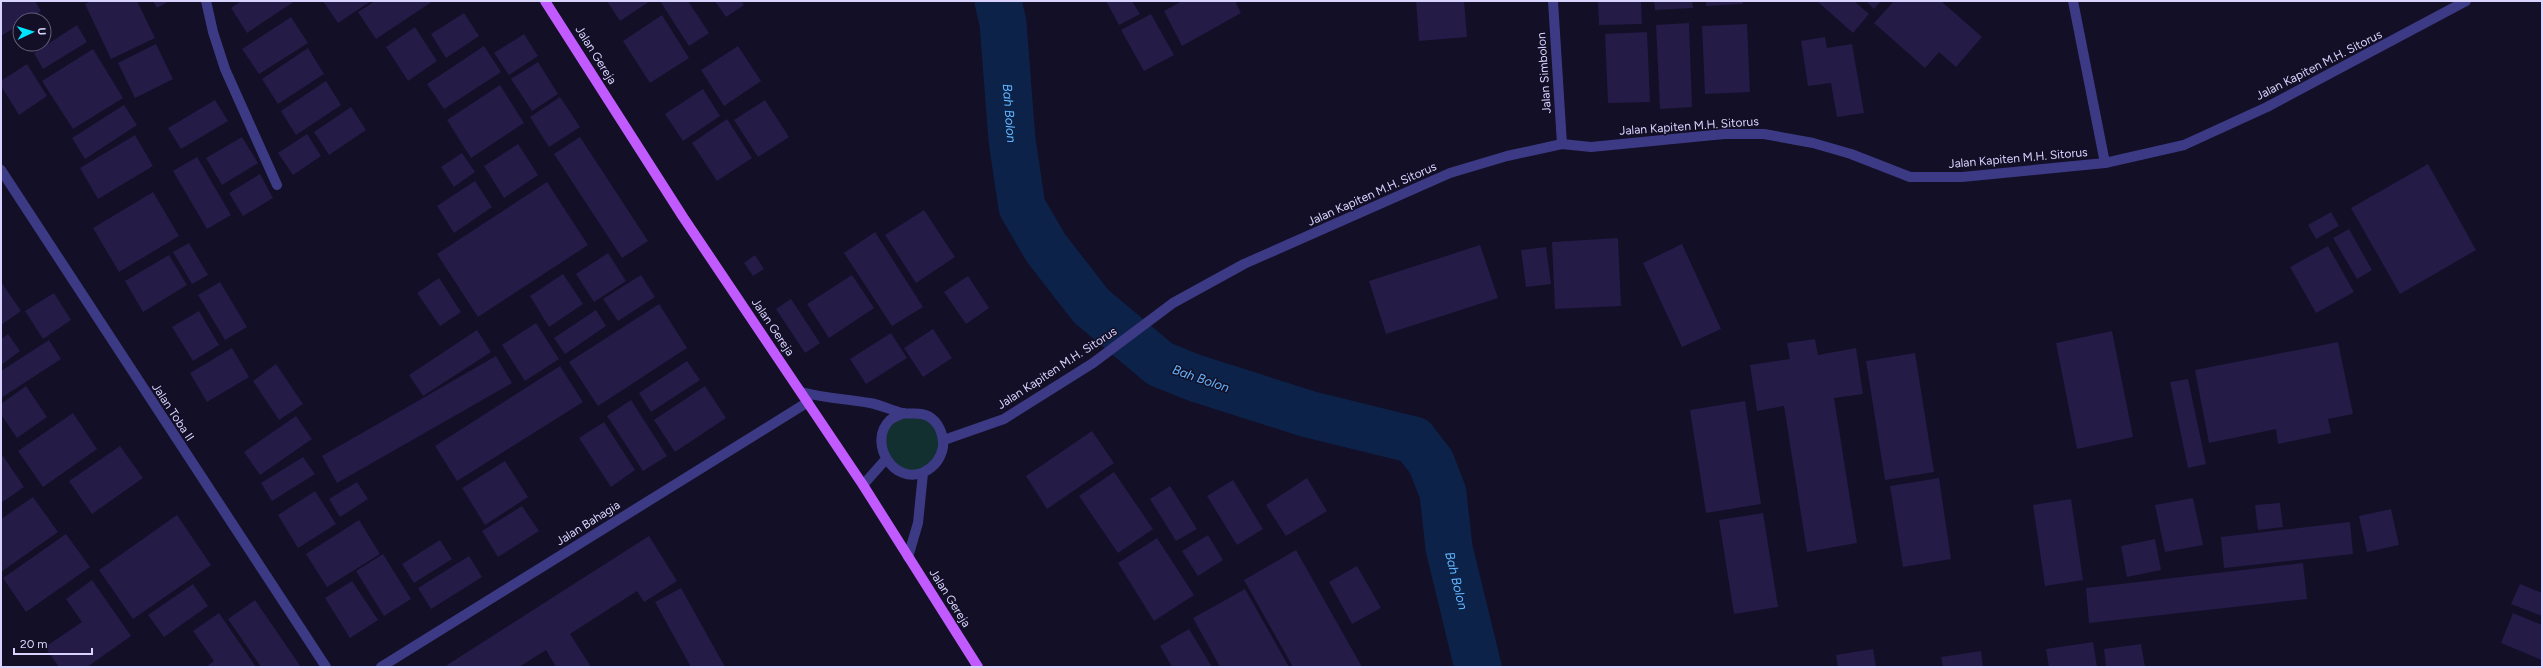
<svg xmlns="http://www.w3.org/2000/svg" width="2543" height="668" font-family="Figtree,sans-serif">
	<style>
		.green { fill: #12302f }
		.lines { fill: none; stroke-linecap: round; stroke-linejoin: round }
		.river { stroke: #0c2248; stroke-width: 47 }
		.building { fill: #241b47 }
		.minor { stroke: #3d3a85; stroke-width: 10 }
		.primary { stroke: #c25bff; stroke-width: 10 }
		.labels { text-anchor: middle; stroke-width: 3; stroke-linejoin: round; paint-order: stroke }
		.street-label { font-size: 12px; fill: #d9d4ff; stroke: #130f26 }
		.water-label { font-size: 13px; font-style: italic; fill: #62b6ff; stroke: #130f26 }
	</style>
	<rect width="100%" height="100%" fill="#130f26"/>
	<path class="green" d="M 900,417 L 925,417 L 941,436 L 936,461 C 930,464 920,472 913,472 C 905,473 900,468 895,462 C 880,444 882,432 900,417 Z"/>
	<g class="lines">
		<path class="river" id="s1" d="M 998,1 L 1003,23 L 1012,140 L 1022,207 L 1046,248 L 1091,306 L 1160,364 L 1195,378 L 1308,414 L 1414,440 L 1431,462 L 1443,493 L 1449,548 L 1478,667"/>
	</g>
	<path class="building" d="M 5,1 L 35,1 L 41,11 L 26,20 L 20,20 L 20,24 L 1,36 L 1,4 Z
		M 91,1 L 137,1 L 155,38 L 111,59 L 85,4 Z
		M 153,1 L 169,1 L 157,8 Z
		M 241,1 L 295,1 L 247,33 L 231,8 Z
		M 323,1 L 371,1 L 338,23 Z
		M 375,1 L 433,1 L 376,39 L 358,12 Z
		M 607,1 L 650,1 L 620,21 Z
		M 660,1 L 688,1 L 709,33 L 689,46 Z
		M 715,1 L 741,1 L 744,5 L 726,17 Z
		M 1106,1 L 1132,1 L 1140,14 L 1119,25 Z
		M 1182,1 L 1235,1 L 1241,13 L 1182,46 L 1164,11 Z
		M 1416,1 L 1464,1 L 1467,37 L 1419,41 Z
		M 1598,1 L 1641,1 L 1642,24 L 1599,25 Z
		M 1654,1 L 1692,1 L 1693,8 L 1655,10 Z
		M 1706,1 L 1743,1 L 1743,4 L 1706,6 Z
		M 1817,1 L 1854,1 L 1869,14 L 1853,33 Z
		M 1866,1 L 1881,1 L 1874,9 Z
		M 1894,1 L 1941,1 L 1982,37 L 1956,67 L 1939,52 L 1925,68 L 1874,23 Z
		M 464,13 L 479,36 L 446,58 L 431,34 Z
		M 1151,14 L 1174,55 L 1144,71 L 1121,30 Z
		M 662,15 L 689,58 L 650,83 L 623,41 Z
		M 291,17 L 308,43 L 259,74 L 242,49 Z
		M 1689,23 L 1692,107 L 1660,109 L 1656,25 Z
		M 1747,24 L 1750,92 L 1705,94 L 1702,26 Z
		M 77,25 L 87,42 L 43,69 L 34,53 Z
		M 415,27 L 437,61 L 408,81 L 386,47 Z
		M 1647,32 L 1650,102 L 1608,103 L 1605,34 Z
		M 524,34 L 538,56 L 509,75 L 494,53 Z
		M 1825,37 L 1827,48 L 1852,44 L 1864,113 L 1837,117 L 1831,83 L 1808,86 L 1801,41 Z
		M 156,44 L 173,79 L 135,98 L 118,63 Z
		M 484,46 L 501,72 L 444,109 L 427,84 Z
		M 738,46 L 761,81 L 724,106 L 701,70 Z
		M 308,48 L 324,74 L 278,104 L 262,79 Z
		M 93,49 L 123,98 L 73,129 L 42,81 Z
		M 538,62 L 558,94 L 532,111 L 511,79 Z
		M 27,64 L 47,96 L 19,115 L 1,86 L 1,81 Z
		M 326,81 L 341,105 L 296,135 L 281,111 Z
		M 500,85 L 524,123 L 471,158 L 447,120 Z
		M 703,89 L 720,116 L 683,141 L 665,114 Z
		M 560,97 L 580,127 L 549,147 L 530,117 Z
		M 215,100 L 228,121 L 181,149 L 168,128 Z
		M 765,100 L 789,137 L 758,157 L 734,120 Z
		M 124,105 L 137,125 L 85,159 L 72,138 Z
		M 351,107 L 366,130 L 329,155 L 314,132 Z
		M 727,119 L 752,158 L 717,181 L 692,143 Z
		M 307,134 L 321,156 L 293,175 L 278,153 Z
		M 135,135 L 153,166 L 98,199 L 80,168 Z
		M 242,137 L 258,163 L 222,185 L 206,158 Z
		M 580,137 L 648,241 L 622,258 L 554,154 Z
		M 518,144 L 538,175 L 504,198 L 484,166 Z
		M 462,153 L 475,172 L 454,187 L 441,167 Z
		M 197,157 L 231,215 L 207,229 L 173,171 Z
		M 2428,164 L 2476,250 L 2400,294 L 2351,208 Z
		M 260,174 L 273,198 L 243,216 L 229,193 Z
		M 475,181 L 492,207 L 454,233 L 437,206 Z
		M 547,182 L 588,245 L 478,317 L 437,254 Z
		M 153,192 L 179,236 L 119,272 L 93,228 Z
		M 924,210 L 955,257 L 916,283 L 885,235 Z
		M 2331,212 L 2339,226 L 2316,239 L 2308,225 Z
		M 2349,229 L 2372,270 L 2357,279 L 2333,238 Z
		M 875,232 L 923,307 L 892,326 L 844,253 Z
		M 1618,238 L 1621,306 L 1555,309 L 1552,242 Z
		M 189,243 L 208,275 L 192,284 L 173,252 Z
		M 1682,244 L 1721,329 L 1682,347 L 1643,263 Z
		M 1480,245 L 1498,298 L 1386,334 L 1369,281 Z
		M 2328,246 L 2354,292 L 2316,313 L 2290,267 Z
		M 1546,247 L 1551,284 L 1526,287 L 1521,250 Z
		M 608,253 L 626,281 L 594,302 L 576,274 Z
		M 169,255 L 187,285 L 143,312 L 125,281 Z
		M 755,255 L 764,269 L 753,276 L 744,263 Z
		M 563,274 L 583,304 L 549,327 L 530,296 Z
		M 641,275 L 655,297 L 618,321 L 603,299 Z
		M 852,275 L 874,308 L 829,338 L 807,304 Z
		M 968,276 L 989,308 L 966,324 L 944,292 Z
		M 439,278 L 461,312 L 440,326 L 417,293 Z
		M 1,282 L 21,311 L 1,325 Z
		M 220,282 L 247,327 L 225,340 L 198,295 Z
		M 54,293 L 71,320 L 43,339 L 25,311 Z
		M 791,299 L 820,343 L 805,353 L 776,309 Z
		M 659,304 L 687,348 L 598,406 L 569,362 Z
		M 596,310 L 606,326 L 565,354 L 554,338 Z
		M 199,311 L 219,345 L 193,361 L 172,327 Z
		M 536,323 L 559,359 L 525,381 L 502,345 Z
		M 933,329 L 952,358 L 923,377 L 904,348 Z
		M 477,330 L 491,352 L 423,396 L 409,375 Z
		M 2112,331 L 2133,437 L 2077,449 L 2056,343 Z
		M 891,333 L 907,358 L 866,384 L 850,359 Z
		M 8,334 L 20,351 L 1,365 L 1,339 Z
		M 1815,339 L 1818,355 L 1856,348 L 1863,394 L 1834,398 L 1857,543 L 1807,552 L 1784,406 L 1757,411 L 1750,365 L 1790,359 L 1787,343 Z
		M 49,340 L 61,359 L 1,398 L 1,371 Z
		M 2338,342 L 2353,414 L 2328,419 L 2331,433 L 2278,444 L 2276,429 L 2209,443 L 2195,370 Z
		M 232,348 L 249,377 L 207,402 L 190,373 Z
		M 1915,353 L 1934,472 L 1885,480 L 1866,361 Z
		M 496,356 L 512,383 L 337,483 L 322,456 Z
		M 687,361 L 700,380 L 651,412 L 639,393 Z
		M 276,364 L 303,404 L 279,420 L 253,381 Z
		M 560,366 L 583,402 L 457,481 L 435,446 Z
		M 2188,379 L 2206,464 L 2188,468 L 2170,382 Z
		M 26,386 L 47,417 L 17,438 L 1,414 L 1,404 Z
		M 705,386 L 726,418 L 675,452 L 654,420 Z
		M 631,400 L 667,456 L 643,471 L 607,416 Z
		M 1745,401 L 1761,504 L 1706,513 L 1690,410 Z
		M 73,413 L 97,449 L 43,487 L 18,451 Z
		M 296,416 L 312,439 L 260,475 L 244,452 Z
		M 604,422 L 635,470 L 611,487 L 579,438 Z
		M 1092,431 L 1114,463 L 1047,509 L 1026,476 Z
		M 120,446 L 143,478 L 92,514 L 69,481 Z
		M 3,456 L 24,487 L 1,503 L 1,457 Z
		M 303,457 L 315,474 L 272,501 L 261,483 Z
		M 505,461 L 528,497 L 485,525 L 462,488 Z
		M 1114,472 L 1153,529 L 1118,553 L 1079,496 Z
		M 1307,478 L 1327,511 L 1286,536 L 1266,505 Z
		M 1939,478 L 1951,559 L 1903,567 L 1890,486 Z
		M 1233,480 L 1263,529 L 1237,545 L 1207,496 Z
		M 357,482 L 368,499 L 340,517 L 329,499 Z
		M 1170,486 L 1197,529 L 1176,541 L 1150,499 Z
		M 315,491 L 336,524 L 298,548 L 278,515 Z
		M 33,497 L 58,532 L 1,572 L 1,519 Z
		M 2193,498 L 2203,545 L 2165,552 L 2155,505 Z
		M 2071,499 L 2083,580 L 2045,586 L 2033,505 Z
		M 2280,503 L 2283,527 L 2258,530 L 2255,505 Z
		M 522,506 L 539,531 L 498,557 L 482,531 Z
		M 2391,509 L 2399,545 L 2367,552 L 2359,516 Z
		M 1763,513 L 1778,607 L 1734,614 L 1719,520 Z
		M 177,515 L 211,565 L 133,619 L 99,570 Z
		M 359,520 L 380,554 L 327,587 L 306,554 Z
		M 2350,522 L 2353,554 L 2224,568 L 2221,537 Z
		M 66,534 L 90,567 L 26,612 L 3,578 Z
		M 1208,535 L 1223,560 L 1198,576 L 1182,551 Z
		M 649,536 L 677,581 L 644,602 L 637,591 L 570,634 L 591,667 L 556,667 L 546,650 L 519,667 L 444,667 Z
		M 1157,538 L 1194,595 L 1154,621 L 1118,563 Z
		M 2155,539 L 2161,570 L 2127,577 L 2121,546 Z
		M 440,540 L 452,559 L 414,583 L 402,564 Z
		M 1296,550 L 1362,667 L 1293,667 L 1244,580 Z
		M 383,554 L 411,599 L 384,616 L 356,571 Z
		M 469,556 L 482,577 L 431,609 L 418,588 Z
		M 2303,563 L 2307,599 L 2089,623 L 2086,588 Z
		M 1357,566 L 1381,608 L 1352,624 L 1329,582 Z
		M 92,580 L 131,636 L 87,667 L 59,667 L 45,647 L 82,622 L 66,599 Z
		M 352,581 L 378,620 L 350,638 L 325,598 Z
		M 193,584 L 208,606 L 164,637 L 148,615 Z
		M 2520,584 L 2542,593 L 2542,616 L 2511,604 Z
		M 681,588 L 725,667 L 691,667 L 655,602 Z
		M 1245,589 L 1289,667 L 1220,667 L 1193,618 Z
		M 255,600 L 301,667 L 261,667 L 228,619 Z
		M 219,613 L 256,667 L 206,667 L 214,661 L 193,631 Z
		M 2513,613 L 2542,625 L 2542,660 L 2501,643 Z
		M 1189,629 L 1212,667 L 1172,667 L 1160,646 Z
		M 2093,642 L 2097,667 L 2049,667 L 2046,649 Z
		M 2141,644 L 2145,667 L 2106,667 L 2104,649 Z
		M 1873,649 L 1876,667 L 1838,667 L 1836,655 Z
		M 1981,651 L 1983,667 L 1943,667 L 1941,657 Z"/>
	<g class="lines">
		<path class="minor" d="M 206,1 L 213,32 L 225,69 L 277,185
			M 1553,1 L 1562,144
			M 2073,1 L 2105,163
			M 1,170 L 326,667
			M 801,392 C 824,398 847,399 870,403 C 881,405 891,410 902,413 C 911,415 918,411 928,416 C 939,422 944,435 943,447 C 941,458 934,467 924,472 C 894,486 867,442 890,420 C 894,417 900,415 904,413
			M 944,440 L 1004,419 L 1093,363 L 1173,303 L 1244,264 L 1450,173 L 1507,156 L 1562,144 L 1591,147 L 1724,134 L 1764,134 L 1813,143 L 1851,154 L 1910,177 L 1962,177 L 2105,163 L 2184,145 L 2267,107 L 2466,1
			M 863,485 L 886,459
			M 908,557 L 918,523 L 923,473
			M 381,667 L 808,402"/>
		<path class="primary" d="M 545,1 L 683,217 L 863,485 L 978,667"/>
	</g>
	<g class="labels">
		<g class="street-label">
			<text transform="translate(596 55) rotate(58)" y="4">Jalan Gereja</text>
			<text transform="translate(2319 65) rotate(-27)" y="4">Jalan Kapiten M.H. Sitorus</text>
			<text transform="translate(1544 73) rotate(-94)" y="4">Jalan Simbolon</text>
			<text transform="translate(1689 126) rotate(-4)" y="4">Jalan Kapiten M.H. Sitorus</text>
			<text transform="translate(2018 158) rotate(-5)" y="4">Jalan Kapiten M.H. Sitorus</text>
			<text transform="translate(1372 194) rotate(-24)" y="4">Jalan Kapiten M.H. Sitorus</text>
			<text transform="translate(773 327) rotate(56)" y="4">Jalan Gereja</text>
			<text transform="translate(1057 368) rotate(-33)" y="4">Jalan Kapiten M.H. Sitorus</text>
			<text transform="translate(173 412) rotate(57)" y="4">Jalan Toba II</text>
			<text transform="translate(588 523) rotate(-32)" y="4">Jalan Bahagia</text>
			<text transform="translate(950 598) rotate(58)" y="4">Jalan Gereja</text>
		</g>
		<g class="water-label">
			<text dy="5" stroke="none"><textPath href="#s1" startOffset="113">Bah Bolon</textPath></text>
			<text transform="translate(1201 378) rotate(19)" y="5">Bah Bolon</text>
			<text dy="5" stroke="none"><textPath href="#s1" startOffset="834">Bah Bolon</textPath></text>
		</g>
	</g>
	<rect width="2543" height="668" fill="none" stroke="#d9d4ff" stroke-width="4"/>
	<g transform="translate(32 32) rotate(86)"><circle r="19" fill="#130f26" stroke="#625e7d"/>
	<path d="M0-3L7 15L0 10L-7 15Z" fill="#00e5ff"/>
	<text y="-6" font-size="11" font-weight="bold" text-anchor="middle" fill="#d9d4ff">U</text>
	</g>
	<path d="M14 648v6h78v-6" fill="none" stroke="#d9d4ff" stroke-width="2"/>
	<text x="20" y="648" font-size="12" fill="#d9d4ff" stroke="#130f26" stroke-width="3" paint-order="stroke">20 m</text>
</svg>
